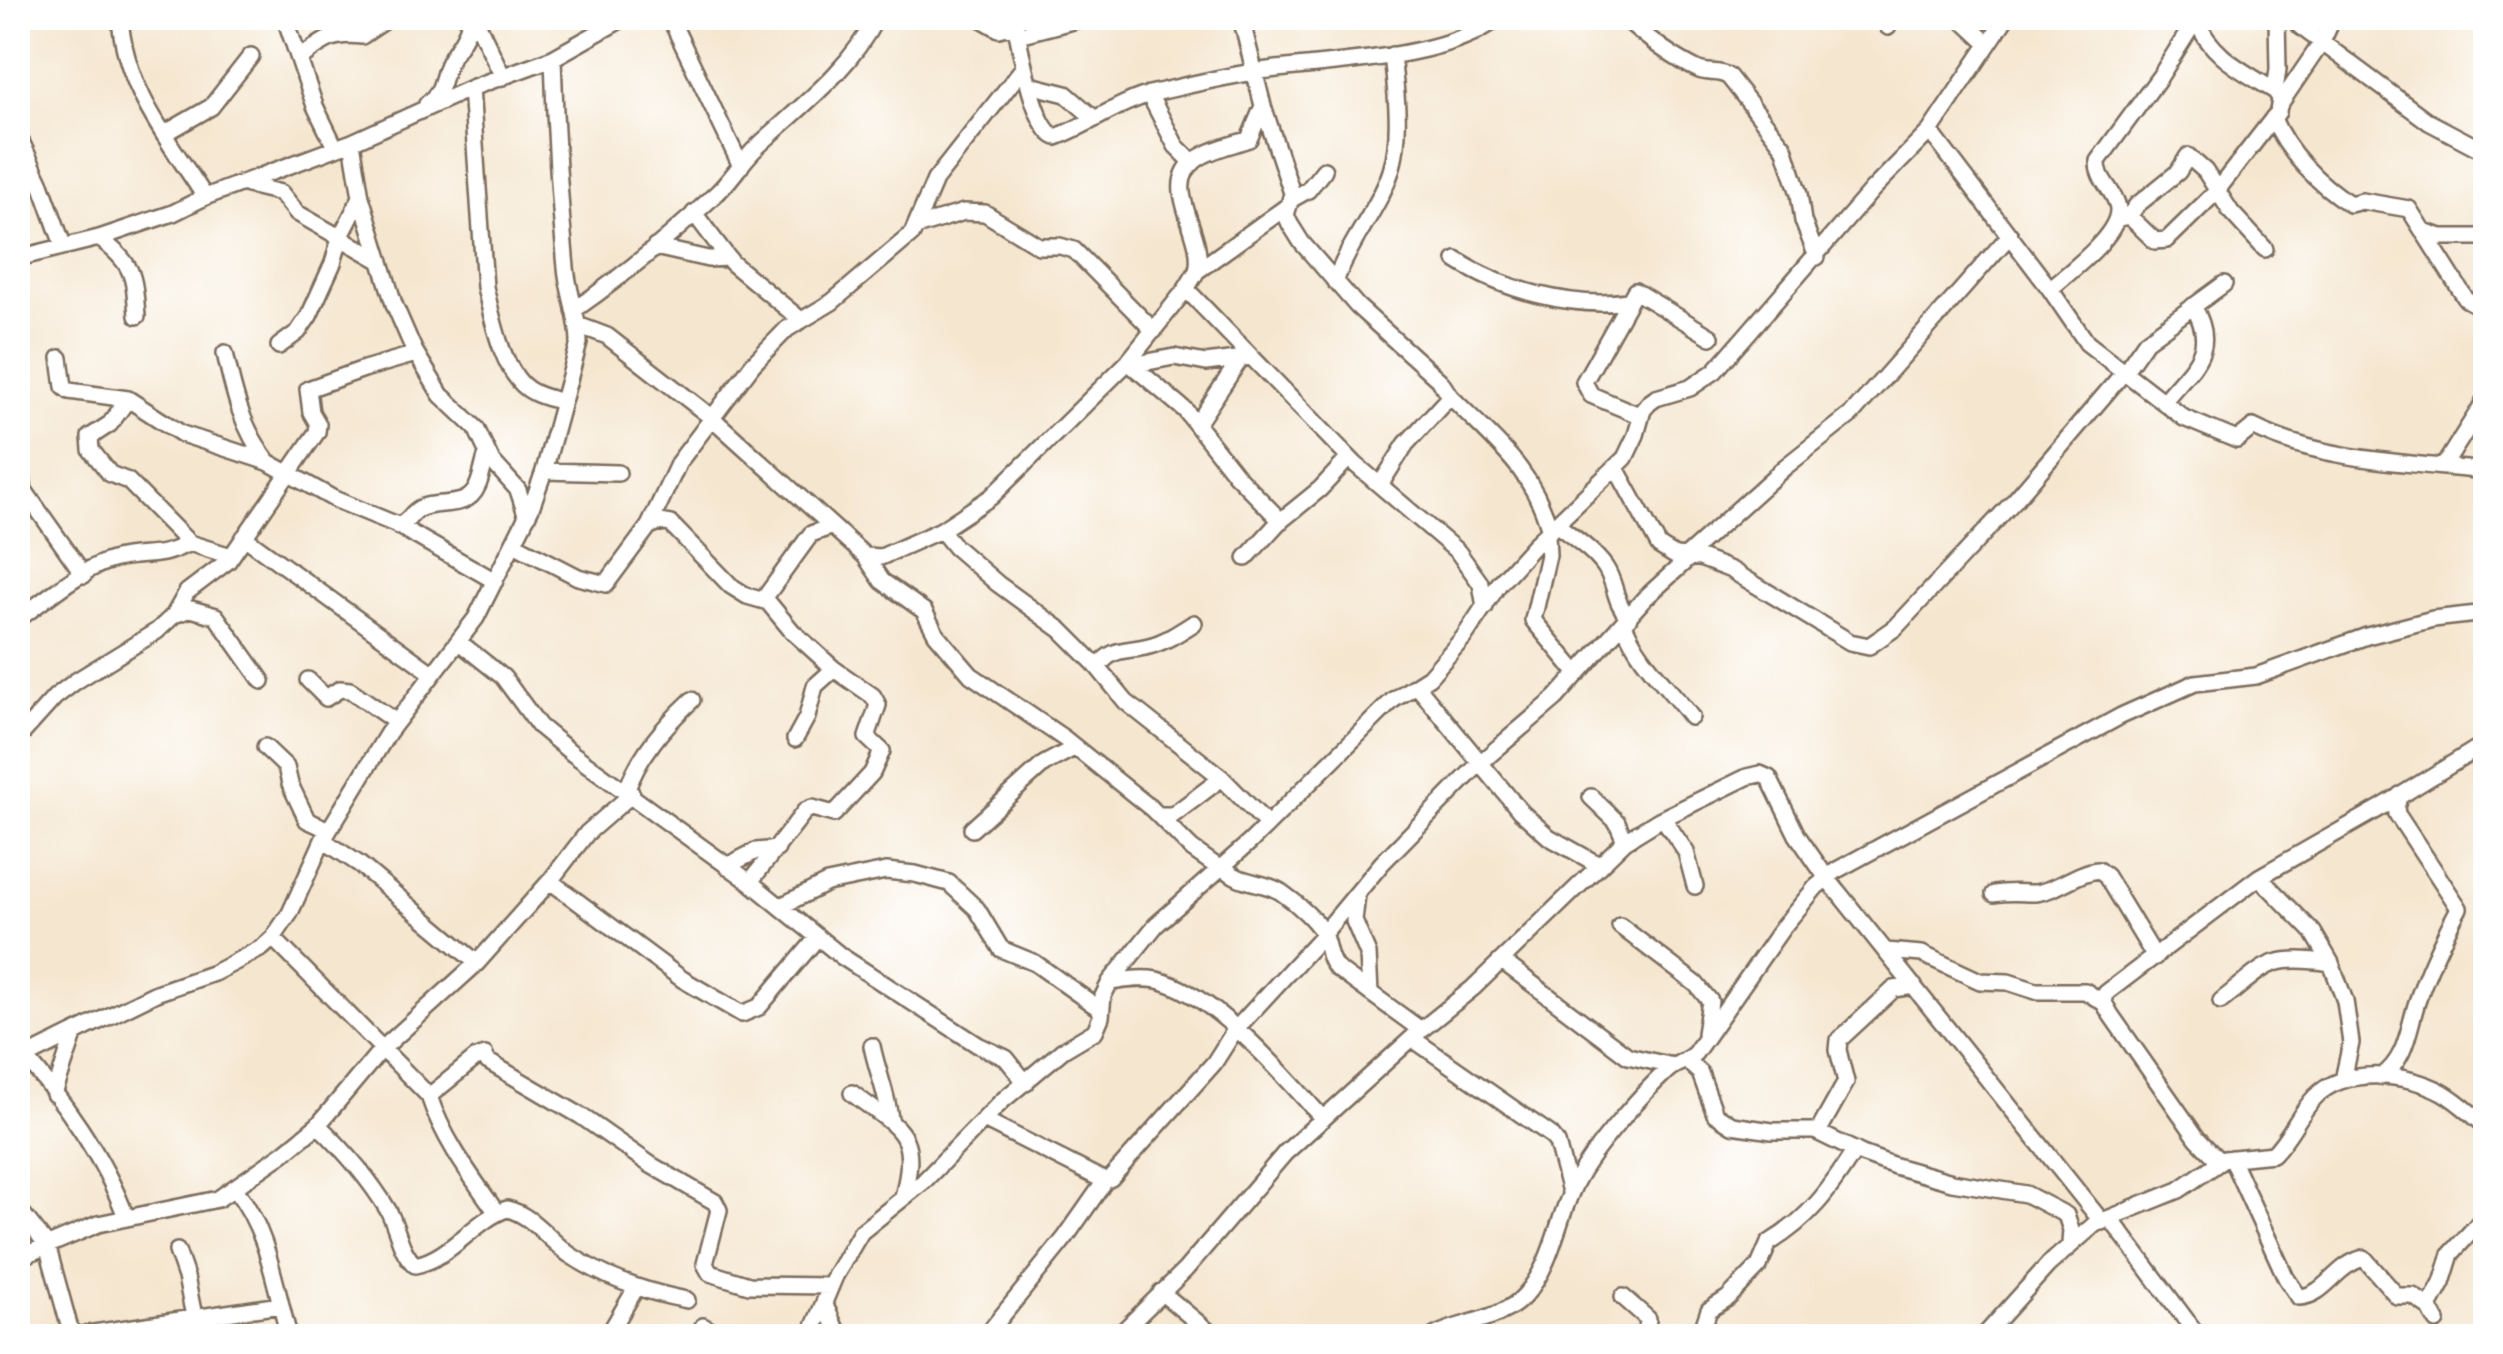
<svg xmlns="http://www.w3.org/2000/svg" width="2503" height="1354" font-family="Mynerve,sans-serif">
	<style>
		.lines { fill: none; stroke-linecap: round; stroke-linejoin: round }
		.minor-casing { stroke: #7c6c5c; stroke-width: 20 }
		.minor { stroke: #fff; stroke-width: 15 }
	</style>
	<rect width="100%" height="100%" fill="#fff"/>
	<filter id="ink" filterUnits="userSpaceOnUse"><feTurbulence type="fractalNoise" baseFrequency=".01" numOctaves="2"/><feDisplacementMap in="SourceGraphic" scale="20" xChannelSelector="R" yChannelSelector="G"/><feConvolveMatrix kernelMatrix="1 2 1 2 8 2 1 2 1" color-interpolation-filters="sRGB"/></filter>
	<filter id="wash" filterUnits="userSpaceOnUse"><feTurbulence type="fractalNoise" baseFrequency=".0048" numOctaves="4" result="noise"/><feDisplacementMap in="SourceGraphic" scale="40" xChannelSelector="R" yChannelSelector="G"/><feGaussianBlur stdDeviation="2.25" result="paint"/><feColorMatrix in="noise" values="0 0 0 0 0 0 0 0 0 0 0 0 0 0 0 0 0 1.4 0 .05"/><feComposite in="paint" operator="in"/></filter>
	<g filter="url(#wash)">
		<rect width="100%" height="100%" fill="#f5e6cf"/>
	</g>
	<g filter="url(#ink)">
		<g class="lines">
			<g class="minor-casing">
				<path id="minor" d="M 120,18 C 125,89 168,139 205,197
					M 285,18 L 315,106 L 335,147
					M 475,18 L 503,77
					M 670,18 L 741,166
					M 980,18 L 999,29 L 1016,25
					M 1014,18 C 1020,43 1032,128 1056,137 C 1089,125 1119,102 1154,93 C 1189,85 1225,76 1260,71 C 1328,62 1444,60 1498,18
					M 1625,18 C 1647,38 1671,57 1699,70 C 1709,74 1720,70 1729,77 L 1784,147 L 1799,194 L 1803,221 L 1817,257
					M 1884,18 L 1888,27
					M 1960,18 L 1988,44
					M 2293,18 L 2301,27 L 2429,122 L 2486,152
					M 1018,35 L 1084,18
					M 299,59 C 322,42 331,32 362,36 L 389,18
					M 1030,85 L 1066,94 L 1095,119
					M 471,88 L 485,287 C 492,316 503,378 533,392 C 542,397 553,399 563,402
					M 2275,91 L 2278,69 L 2277,18
					M 1149,94 L 1176,146 L 1193,163
					M 427,104 C 441,92 441,85 446,69 C 452,50 467,42 470,18
					M 2280,104 L 2322,42 L 2333,18
					M 2273,118 C 2286,151 2319,185 2350,204 L 2362,201 L 2409,209 L 2466,299 L 2479,306 L 2486,325
					M 1930,131 L 2050,289 L 2087,343 L 2184,418 L 2237,440 L 2253,427 C 2320,461 2412,463 2486,471
					M 164,134 L 211,107 L 251,56
					M 18,135 L 41,184 L 63,245
					M 352,142 L 361,197 L 394,304 L 414,350 L 441,395 L 476,428 L 491,460 L 518,490 L 527,517
					M 244,184 L 281,193 L 297,213 L 381,261
					M 1292,199 L 1308,190 L 1324,170
					M 1289,205 L 1286,215 L 1290,224 L 1302,243 L 1357,306 L 1440,381 L 1450,396 C 1494,441 1533,468 1550,531
					M 694,213 L 732,263 L 801,320
					M 2129,216 L 2137,205 L 2178,172 L 2188,156 L 2205,171 L 2231,212 L 2265,249
					M 2118,218 L 2129,216 L 2155,241 L 2167,240 L 2215,193 L 2278,112 L 2280,98 L 2275,91 C 2243,71 2210,56 2196,19
					M 916,227 L 964,212 L 985,213 L 1039,246 L 1060,246 L 1074,250 L 1154,331
					M 2424,231 L 2441,237 L 2486,237
					M 99,238 C 134,264 134,275 137,316
					M 655,247 L 708,259 L 728,258
					M 18,258 L 99,238 L 173,213 L 205,197 L 352,142 L 471,88 L 553,58 L 624,18
					M 1456,260 C 1502,290 1573,309 1628,301
					M 1197,271 C 1207,233 1158,186 1197,159 C 1211,149 1233,145 1249,139 L 1263,106
					M 1335,282 C 1349,242 1378,210 1391,171 C 1402,136 1396,91 1392,55
					M 1186,289 L 1355,464 L 1458,552 L 1481,584 L 1485,607
					M 2050,289 C 2069,272 2126,231 2117,204 C 2112,188 2097,179 2098,161 L 2161,75 L 2197,18
					M 574,310 C 625,275 672,235 717,193 C 732,179 742,161 757,147 C 801,106 848,72 876,18
					M 578,325 L 607,336 L 711,417 L 865,556 L 881,557 L 941,530 L 991,497 L 1128,362 L 1186,289 L 1197,271 L 1289,205 L 1292,193 L 1263,106 L 1241,18
					M 279,346 L 298,332 L 309,316 L 333,263 L 340,238 L 361,197
					M 225,353 C 234,394 242,428 268,462
					M 60,358 L 64,387 L 69,391 L 128,399 L 182,434 L 268,462 L 334,499 L 395,524 L 495,581
					M 1128,362 L 1185,410 L 1236,475 L 1281,521
					M 1132,365 L 1174,357 L 1206,363 L 1251,357
					M 128,399 L 110,424 L 90,437 L 91,450 L 110,474 L 128,481 L 189,543 L 231,556
					M 2163,402 C 2191,367 2220,351 2193,306
					M 1641,416 L 1591,395 L 1584,382 L 1635,291 L 1711,337
					M 1197,424 L 1241,358
					M 18,452 L 24,490 L 84,575
					M 2443,467 L 2486,399
					M 1616,468 L 1659,546 L 1675,556 L 1700,558 L 1731,570 L 1850,642 L 1869,646 L 1895,628 L 2015,500 L 2125,371 L 2146,341 L 2224,284
					M 544,471 L 618,473
					M 1380,485 L 1406,444 L 1450,396
					M 1556,524 C 1573,537 1593,550 1605,567 C 1617,585 1613,600 1629,618
					M 398,526 C 408,522 409,516 417,510 C 435,498 466,512 477,487 C 482,477 483,465 487,454
					M 649,526 L 660,522 L 671,524 L 731,586 L 747,596 L 768,602 L 792,631 L 834,669 L 873,696 L 878,705 L 867,737 L 882,751 L 872,773 L 834,814 L 812,808 L 805,811 L 750,882
					M 941,530 L 955,547 L 998,584 L 1061,630 L 1095,664 L 1126,702 L 1222,778 L 1267,824
					M 1547,534 L 1548,555 L 1533,620 L 1578,674
					M 244,537 L 432,673
					M 514,544 L 578,577 L 606,584 L 649,526 L 679,462 L 753,364 L 787,329 L 832,302 L 912,234 L 935,180 L 1024,67
					M 865,556 L 882,581 L 924,611 L 936,634 L 971,675 L 1065,739 L 1152,809 L 1192,849 L 1219,868
					M 1246,558 L 1278,523 L 1320,489 L 1349,458
					M 1684,558 L 1785,467 L 1852,414 L 2010,235
					M 763,600 L 811,534 L 830,527
					M 174,615 L 191,609 L 216,616 L 262,681
					M 18,619 C 44,601 82,568 112,560 C 144,551 156,561 189,543
					M 1624,624 C 1638,660 1668,686 1691,717
					M 459,642 L 503,677 L 539,726 L 573,754 L 750,882 L 841,956 L 978,1045 L 1006,1058 L 1026,1083
					M 1098,667 C 1113,646 1127,652 1149,646 C 1165,642 1180,632 1194,623
					M 308,680 L 326,698 L 340,689 L 350,690 L 396,722
					M 1418,687 L 1520,811 L 1549,837 L 1599,865
					M 18,738 L 55,697 L 76,681 L 157,631 L 174,615 L 187,592 L 228,561 L 317,432 L 318,424 L 311,412 L 308,389 L 364,369 L 416,354
					M 795,739 L 807,717 L 815,686 L 834,669
					M 265,747 L 286,767 L 290,784 L 307,820 L 329,830
					M 626,792 C 639,755 664,726 692,700
					M 1591,797 L 1617,822 L 1625,841
					M 1158,815 L 1173,815 L 1222,778
					M 1663,818 L 1686,852 L 1695,886
					M 972,829 L 1044,764 L 1074,748
					M 323,840 L 359,864 L 477,963
					M 727,866 L 756,851 L 777,849
					M 1223,866 C 1239,885 1262,880 1281,892 C 1294,901 1321,923 1325,939 C 1329,951 1328,958 1336,968 L 1421,1030
					M 2259,877 L 2313,932 L 2331,963 L 2345,1001 L 2351,1043 L 2343,1080
					M 550,881 L 682,979 L 742,1014 L 759,1007 L 818,937
					M 1994,894 C 2009,891 2022,893 2035,893 C 2057,891 2076,872 2098,870 L 2106,876 L 2155,957
					M 1357,895 L 1354,921 L 1368,954 L 1370,993
					M 781,906 L 827,883 L 886,871 L 915,874 L 949,883 L 977,909 L 1001,949 L 1035,963 L 1101,1010
					M 1620,926 L 1696,984 L 1710,1001 L 1705,1034
					M 273,938 L 429,1096 C 443,1139 471,1176 497,1213
					M 1886,951 L 1922,954 L 1980,981 L 2008,982 L 2036,991 L 2085,991 L 2104,1003
					M 1502,961 L 1628,1056 L 1673,1066
					M 1110,982 C 1126,980 1141,977 1157,980 C 1213,992 1286,1077 1323,1119
					M 2221,1001 C 2268,964 2268,954 2331,963
					M 1413,1039 L 1551,1135 L 1557,1143 L 1570,1192
					M 872,1046 C 877,1071 887,1093 890,1119
					M 18,1049 C 61,1096 104,1157 126,1217
					M 18,1061 L 156,993 L 214,973 L 262,948 L 273,938 L 290,913 L 323,840 L 388,733 L 476,618 L 531,508 L 544,471 L 579,343 C 579,317 568,293 566,267 C 559,197 555,128 553,58
					M 1687,1061 L 1700,1073 L 1715,1114 L 1732,1125 L 1772,1131 L 1815,1131 L 1862,1154 L 1895,1166 L 1952,1182 L 2026,1194 L 2066,1215 L 2071,1230 L 2070,1244
					M 2381,1077 C 2407,1059 2408,1029 2417,1002 C 2428,969 2443,938 2459,908 L 2397,814 L 2396,807 L 2400,795
					M 852,1093 C 899,1130 920,1130 903,1197
					M 54,1094 L 74,1035
					M 429,1096 L 476,1058 L 485,1055 L 487,1061 L 581,1116 L 651,1165 L 715,1202 L 719,1210 L 705,1264 L 710,1273 L 749,1285 L 831,1286
					M 984,1120 L 1105,1181 L 1111,1178 L 1214,1063 L 1235,1030 L 1319,939 L 1382,863 L 1480,763 L 1556,698 L 1644,599 L 1689,558
					M 318,1125 C 343,1149 370,1180 388,1210 C 398,1228 399,1250 415,1265 C 450,1259 474,1220 507,1209 C 531,1214 550,1241 570,1255 C 606,1279 645,1292 687,1300
					M 1818,1132 L 1846,1082 L 1838,1050 L 1839,1040 L 1894,989 L 1914,986
					M 2231,1158 L 2286,1278 L 2299,1297 C 2326,1296 2335,1265 2364,1258 L 2397,1296 L 2413,1296 L 2429,1307
					M 2219,1161 L 2197,1138 L 2111,1015 L 2104,1003 L 2106,993 L 2259,877 L 2382,807 L 2486,743
					M 235,1189 C 268,1230 275,1287 289,1336
					M 18,1208 L 47,1245 L 72,1336
					M 2110,1218 L 2198,1336
					M 177,1251 L 186,1277 L 198,1336
					M 18,1258 L 98,1224 L 218,1199 L 284,1153 L 318,1125 L 381,1050 L 477,963 L 550,881 L 587,833 L 632,794
					M 1161,1292 L 1214,1336
					M 1623,1297 L 1648,1319 L 1646,1336
					M 824,1303 L 839,1336
					M 2437,1321 L 2429,1307 L 2442,1283 L 2451,1254 L 2486,1215
					M 703,1326 L 720,1336
					M 609,1334 L 636,1288
					M 74,1336 L 280,1305
					M 810,1336 L 835,1276 L 861,1232 L 923,1182 L 1002,1101 L 1063,1050 L 1095,1031 L 1101,1017 L 1103,996 L 1110,982 L 1156,925 L 1250,842 L 1393,700 L 1429,677 L 1464,637 L 1499,584 L 1534,545 L 1625,458 L 1636,435 L 1643,410 L 1649,403 L 1656,398 L 1690,388 L 1715,371 L 1873,189 L 1930,131 L 2006,18
					M 986,1336 L 1065,1238 L 1105,1181
					M 1118,1336 L 1185,1270 L 1285,1153 L 1421,1030 L 1473,988 L 1625,841 L 1659,820 L 1747,777 L 1760,774 L 1769,778 L 1797,835 L 1826,877 L 2102,1222
					M 1434,1336 C 1462,1321 1502,1321 1525,1295 C 1555,1262 1557,1214 1579,1176 C 1596,1146 1643,1092 1669,1069 C 1677,1063 1687,1061 1695,1053 L 1783,927 L 1816,887 L 1837,870 L 2121,716 L 2195,683 L 2256,676 L 2367,636 L 2433,619 L 2486,613
					M 1700,1336 L 1709,1310 L 1728,1298 L 1759,1266 L 1769,1243 C 1809,1219 1830,1190 1855,1150
					M 1984,1336 L 2048,1265 L 2095,1224 L 2179,1190 L 2224,1159 L 2273,1154 C 2290,1137 2299,1114 2315,1097 C 2345,1066 2407,1073 2442,1092 C 2458,1101 2471,1114 2486,1126"/>
			</g>
			<use href="#minor" class="minor"/>
		</g>
	</g>
	<rect width="2503" height="1354" fill="none" stroke="#fff" stroke-width="60"/>
</svg>
